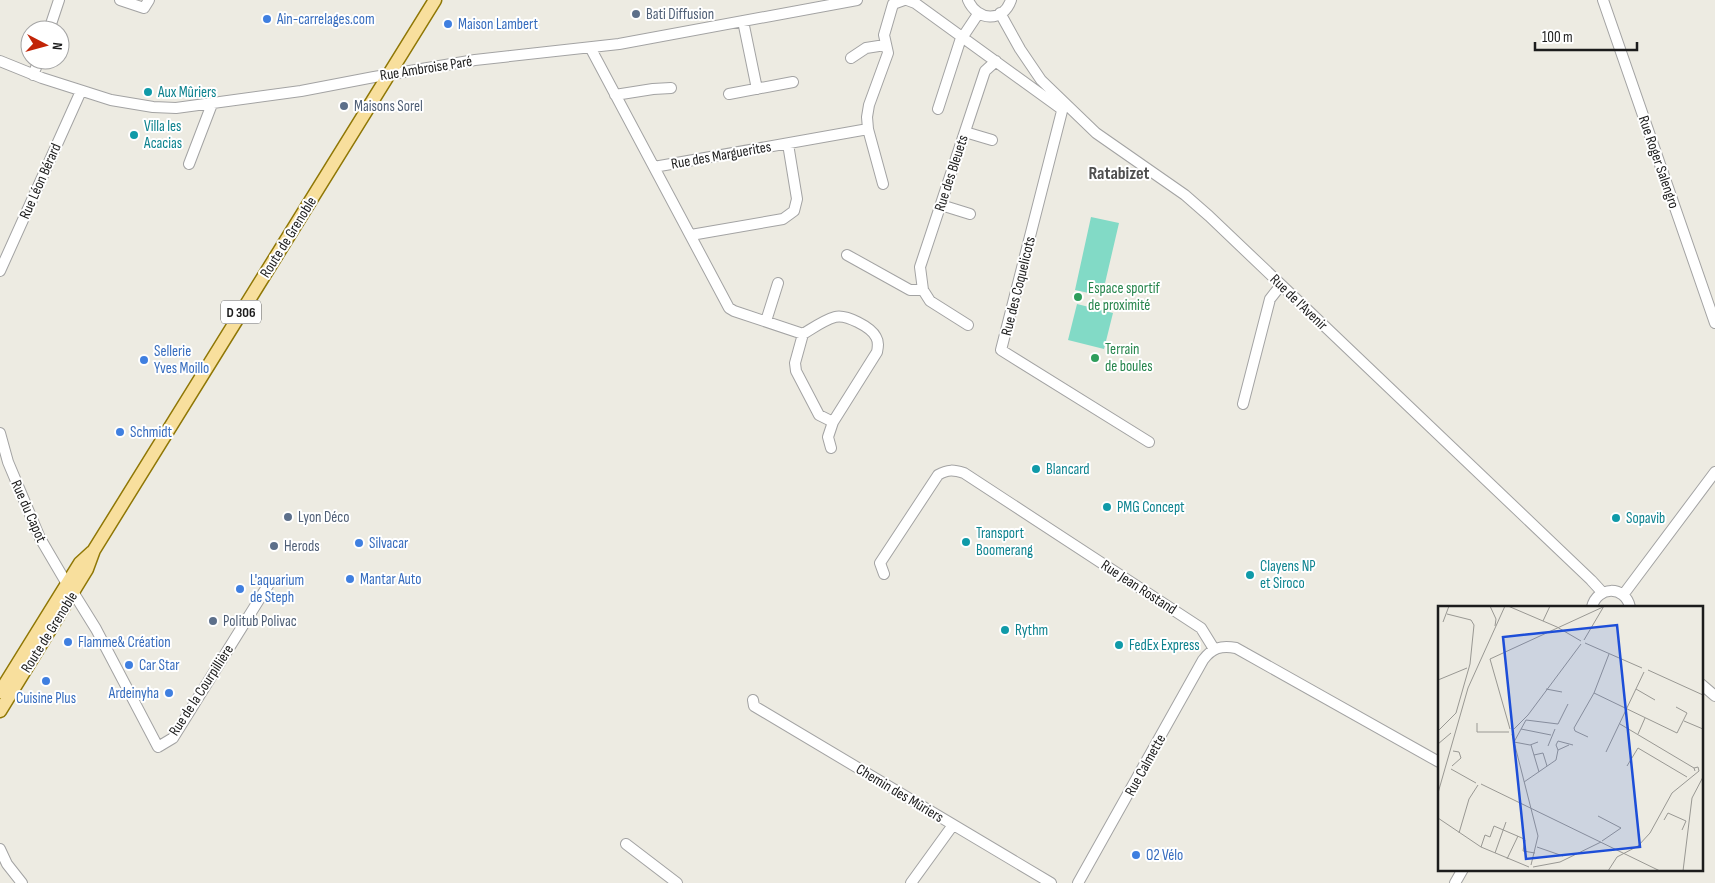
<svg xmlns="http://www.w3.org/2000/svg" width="1715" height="883" font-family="'Sofia Sans Condensed',sans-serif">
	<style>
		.pitch { fill: #82dac6 }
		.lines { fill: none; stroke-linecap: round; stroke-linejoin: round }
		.minor-casing { stroke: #a3a3a3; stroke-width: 12 }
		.major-casing { stroke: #8f7705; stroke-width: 15 }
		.minor { stroke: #fff; stroke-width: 10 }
		.major { stroke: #f8df9d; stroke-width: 12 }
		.service-dot { fill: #5c6f8a; stroke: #fff; stroke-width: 2 }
		.shop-dot { fill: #3f7fe0; stroke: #fff; stroke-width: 2 }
		.culture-dot { fill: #0f9aa8; stroke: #fff; stroke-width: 2 }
		.leisure-dot { fill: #2e9e5b; stroke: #fff; stroke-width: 2 }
		.labels { text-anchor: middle; stroke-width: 4; stroke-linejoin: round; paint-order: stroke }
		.shield { fill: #fff; stroke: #606060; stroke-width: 1 }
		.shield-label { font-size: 14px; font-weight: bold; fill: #1c1c1c }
		.service-label { font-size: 15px; fill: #4e5e75; stroke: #fff; text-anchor: start }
		.shop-label { font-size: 15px; fill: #366cbe; stroke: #fff; text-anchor: start }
		.street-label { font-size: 15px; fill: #1c1c1c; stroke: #fff }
		.culture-label { font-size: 15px; fill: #0d838f; stroke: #fff; text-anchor: start }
		.leisure-label { font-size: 15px; fill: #27864d; stroke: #fff; text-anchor: start }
		.quarter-label { font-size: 18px; font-weight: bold; fill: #4f4f4f; stroke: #fff }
		.inset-road { fill: none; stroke: #999893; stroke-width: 1 }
		.view { fill: #1d4ed8; fill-opacity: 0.15; stroke: #1d4ed8; stroke-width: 2.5 }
		.inset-edge { fill: none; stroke: #1c1c1c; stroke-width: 2.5 }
	</style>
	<rect width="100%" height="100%" fill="#edebe2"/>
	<path class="pitch" d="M 1091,217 L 1119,223 L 1102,296 L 1075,290 Z
		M 1077,304 L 1113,313 L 1104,349 L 1068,340 Z"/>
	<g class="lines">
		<g class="minor-casing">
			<path id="minor" d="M 120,0 L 144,8 L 149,0
				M 907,0 L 915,3 L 1060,108 L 1062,111 L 1001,350 L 1149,442
				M 968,0 C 977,21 1003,23 1011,0
				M 1603,0 L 1715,323
				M 1000,13 L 1020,49 L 1041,80 L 1096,133 L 1185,195 L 1209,216 L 1591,580 L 1602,592
				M 743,21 L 757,89
				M 49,30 L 59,0
				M 591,49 L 729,308 L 734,311 L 803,334 L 795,363 L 796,371 L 819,415 L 833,422
				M 851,58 L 866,48 L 885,45
				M 0,61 L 42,78 L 111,100 L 153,107 L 176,108 L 301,91 L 374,77 L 475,60 L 619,44 L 857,0
				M 33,75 L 39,60
				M 729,94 L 793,82
				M 615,95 L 653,89 L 671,88
				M 938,109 L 960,41 L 978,14
				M 965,132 L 992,140
				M 189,164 L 212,104
				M 654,167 L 868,129
				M 883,184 L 868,129 L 867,117 L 869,105 L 888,53 L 884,35 L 893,4 L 904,0
				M 941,205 L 970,214
				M 691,235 L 783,219 L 794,211 L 797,199 L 788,144
				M 847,255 L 910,290 L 923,290 L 930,301 L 968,325
				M 0,271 L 81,91
				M 923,290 L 920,267 L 985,71 L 996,61
				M 766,321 L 778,283
				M 803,334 C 813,328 824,320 835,317 C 846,314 871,327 876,337 C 879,342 878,347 877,352 L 833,422 L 828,437 L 831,448
				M 1243,404 L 1270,299 L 1281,285
				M 0,433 L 8,462 L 40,538 L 67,584
				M 884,574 L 880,563 L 938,475 C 948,469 954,470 964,473 L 1201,628 L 1214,649
				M 73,592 L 96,629 L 158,747 L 173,738 L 270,582
				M 1623,595 L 1715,472
				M 1592,607 C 1597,586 1625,585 1630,607
				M 1701,684 L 1715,696
				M 753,700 L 754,706 L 1051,883
				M 626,844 L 677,883
				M 0,849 L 7,864 L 22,883
				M 911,883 L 953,825
				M 1078,883 L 1203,660 C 1212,648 1221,645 1236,648 L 1439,762
				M 1455,883 L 1463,869"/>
		</g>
		<g class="major-casing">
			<path id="major" d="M 0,692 L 80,563 L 92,552
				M 0,711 L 87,569 L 94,550 L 435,0"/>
		</g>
		<use href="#minor" class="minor"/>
		<use href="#major" class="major"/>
	</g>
	<g class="service-dot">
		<circle cx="636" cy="14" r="5"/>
		<circle cx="344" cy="106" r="5"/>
		<circle cx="288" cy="517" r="5"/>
		<circle cx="274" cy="546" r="5"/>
		<circle cx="213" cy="621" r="5"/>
	</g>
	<g class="shop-dot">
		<circle cx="267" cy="19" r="5"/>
		<circle cx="448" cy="24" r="5"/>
		<circle cx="144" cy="360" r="5"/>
		<circle cx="120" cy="432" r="5"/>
		<circle cx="359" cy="543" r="5"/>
		<circle cx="350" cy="579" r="5"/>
		<circle cx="240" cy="589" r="5"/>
		<circle cx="68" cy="642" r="5"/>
		<circle cx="129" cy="665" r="5"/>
		<circle cx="46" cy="681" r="5"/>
		<circle cx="169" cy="693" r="5"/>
		<circle cx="1136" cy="855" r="5"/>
	</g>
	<g class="culture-dot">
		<circle cx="148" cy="92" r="5"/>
		<circle cx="134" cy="135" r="5"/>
		<circle cx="1036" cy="469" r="5"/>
		<circle cx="1107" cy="507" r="5"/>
		<circle cx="1616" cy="518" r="5"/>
		<circle cx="966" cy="542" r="5"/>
		<circle cx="1250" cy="575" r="5"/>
		<circle cx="1005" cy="630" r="5"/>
		<circle cx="1119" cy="645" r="5"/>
	</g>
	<g class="leisure-dot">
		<circle cx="1078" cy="297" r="5"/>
		<circle cx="1095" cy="358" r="5"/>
	</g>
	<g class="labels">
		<rect class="shield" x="221" y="300.5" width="40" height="23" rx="4"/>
		<g class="shield-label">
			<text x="241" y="317">D 306</text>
		</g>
		<g class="service-label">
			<text x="646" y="19">Bati Diffusion</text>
			<text x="354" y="111">Maisons Sorel</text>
			<text x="298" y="522">Lyon Déco</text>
			<text x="284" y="551">Herods</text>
			<text x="223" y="626">Politub Polivac</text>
		</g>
		<g class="shop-label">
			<text x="277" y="24">Ain-carrelages.com</text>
			<text x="458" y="29">Maison Lambert</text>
			<text x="154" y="356">Sellerie<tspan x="154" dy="17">Yves Moillo</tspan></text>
			<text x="130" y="437">Schmidt</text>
			<text x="369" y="548">Silvacar</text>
			<text x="360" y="584">Mantar Auto</text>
			<text x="250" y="585">L'aquarium<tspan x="250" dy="17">de Steph</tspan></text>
			<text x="78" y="647">Flamme&amp; Création</text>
			<text x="139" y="670">Car Star</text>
			<text x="159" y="698" text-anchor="end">Ardeinyha</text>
			<text x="46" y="703" text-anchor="middle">Cuisine Plus</text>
			<text x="1146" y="860">O2 Vélo</text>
		</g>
		<g class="street-label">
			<text transform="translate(426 68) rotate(-9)" y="5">Rue Ambroise Paré</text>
			<text transform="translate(721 155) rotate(-10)" y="5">Rue des Marguerites</text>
			<text transform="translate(1659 162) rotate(71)" y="5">Rue Roger Salengro</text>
			<text transform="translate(951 173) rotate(-72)" y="5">Rue des Bleuets</text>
			<text transform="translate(40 181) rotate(-66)" y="5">Rue Léon Bérard</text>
			<text transform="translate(288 237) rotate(-58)" y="5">Route de Grenoble</text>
			<text transform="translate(1018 286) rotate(-76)" y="5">Rue des Coquelicots</text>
			<text transform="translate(1299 302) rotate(44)" y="5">Rue de l'Avenir</text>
			<text transform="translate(29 511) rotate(66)" y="5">Rue du Capot</text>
			<text transform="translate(1139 587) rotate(33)" y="5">Rue Jean Rostand</text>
			<text transform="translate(49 632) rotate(-58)" y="5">Route de Grenoble</text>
			<text transform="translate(201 690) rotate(-57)" y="5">Rue de la Courpillière</text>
			<text transform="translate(1145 765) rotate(-61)" y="5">Rue Calmette</text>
			<text transform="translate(900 793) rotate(31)" y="5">Chemin des Mûriers</text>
		</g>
		<g class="culture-label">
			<text x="158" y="97">Aux Mûriers</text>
			<text x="144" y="131">Villa les<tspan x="144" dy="17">Acacias</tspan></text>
			<text x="1046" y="474">Blancard</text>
			<text x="1117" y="512">PMG Concept</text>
			<text x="1626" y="523">Sopavib</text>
			<text x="976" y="538">Transport<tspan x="976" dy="17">Boomerang</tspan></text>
			<text x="1260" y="571">Clayens NP<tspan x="1260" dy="17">et Siroco</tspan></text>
			<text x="1015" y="635">Rythm</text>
			<text x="1129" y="650">FedEx Express</text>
		</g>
		<g class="leisure-label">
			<text x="1088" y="293">Espace sportif<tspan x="1088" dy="17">de proximité</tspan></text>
			<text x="1105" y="354">Terrain<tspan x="1105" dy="17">de boules</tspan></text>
		</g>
		<g class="quarter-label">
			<text x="1119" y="179">Ratabizet</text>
		</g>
	</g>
	<g transform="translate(1438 606)">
		<rect width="265" height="265" fill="#edebe2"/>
		<path class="inset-road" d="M 52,0 L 58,13 L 57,20M 70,0 L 119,21 L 143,35M 9,8 L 33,14 L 36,19M 105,15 L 112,0M 5,16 L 11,0M 146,34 L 166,0M 147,37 L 204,62M 210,64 L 265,89M 0,74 L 29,62M 108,83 L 124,86M 198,83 L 217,94M 156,87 L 239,127 L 249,107 L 238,101M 246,115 L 265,123M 39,117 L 39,126 L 71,126M 182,118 L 256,162M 72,123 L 52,53 L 165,1M 76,123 L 90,109 L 143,38M 83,123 L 113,129M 0,125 L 18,107 L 32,58 L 36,19M 74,128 L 100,230 L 93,259M 200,128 L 207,112M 150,131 L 137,125 L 136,122 L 156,87 L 171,48M 100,136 L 92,139 L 76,136 L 88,114 L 120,118 L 130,98M 0,138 L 13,127M 93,139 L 101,166M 110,140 L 117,123M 120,144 L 118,139 L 120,135 L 135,139M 168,146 L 206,66M 96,149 L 105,147 L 109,160M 14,160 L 23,152 L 21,146 L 15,145M 189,160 L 200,142 L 249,171M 13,163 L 38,177M 86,176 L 118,154 L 120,144 L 131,139M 43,178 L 222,265M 0,187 L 30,82 L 67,0M 160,210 L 183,222 L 164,235M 0,212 L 43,241 L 91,261M 226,214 L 230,207 L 248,215 L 244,224M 21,227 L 31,193 L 40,179M 43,241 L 47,229 L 52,231 L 56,220 L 84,232 L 87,234 L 85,245 L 97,247M 99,241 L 125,250M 57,247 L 68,216M 69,253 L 80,230M 95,261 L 122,256 L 163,236M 170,265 L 179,251 L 200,240 L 212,227 L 234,187 L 261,165 L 260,161 L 256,162 L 257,165M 245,265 L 254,192 L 265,171"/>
		<path class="view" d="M 179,19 L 202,241 L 88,253 L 65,31 Z"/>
		<rect width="265" height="265" class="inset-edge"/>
	</g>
	<g transform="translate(45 45) rotate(96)"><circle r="24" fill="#ffffff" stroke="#a4a4a4"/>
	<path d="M0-4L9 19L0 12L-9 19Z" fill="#c22407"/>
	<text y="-8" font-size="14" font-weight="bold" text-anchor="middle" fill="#1c1c1c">N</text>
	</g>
	<path d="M1535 42v8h102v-8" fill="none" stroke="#1c1c1c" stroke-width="2.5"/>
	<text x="1542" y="42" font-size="15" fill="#1c1c1c" stroke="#ffffff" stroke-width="4" paint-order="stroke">100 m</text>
</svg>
